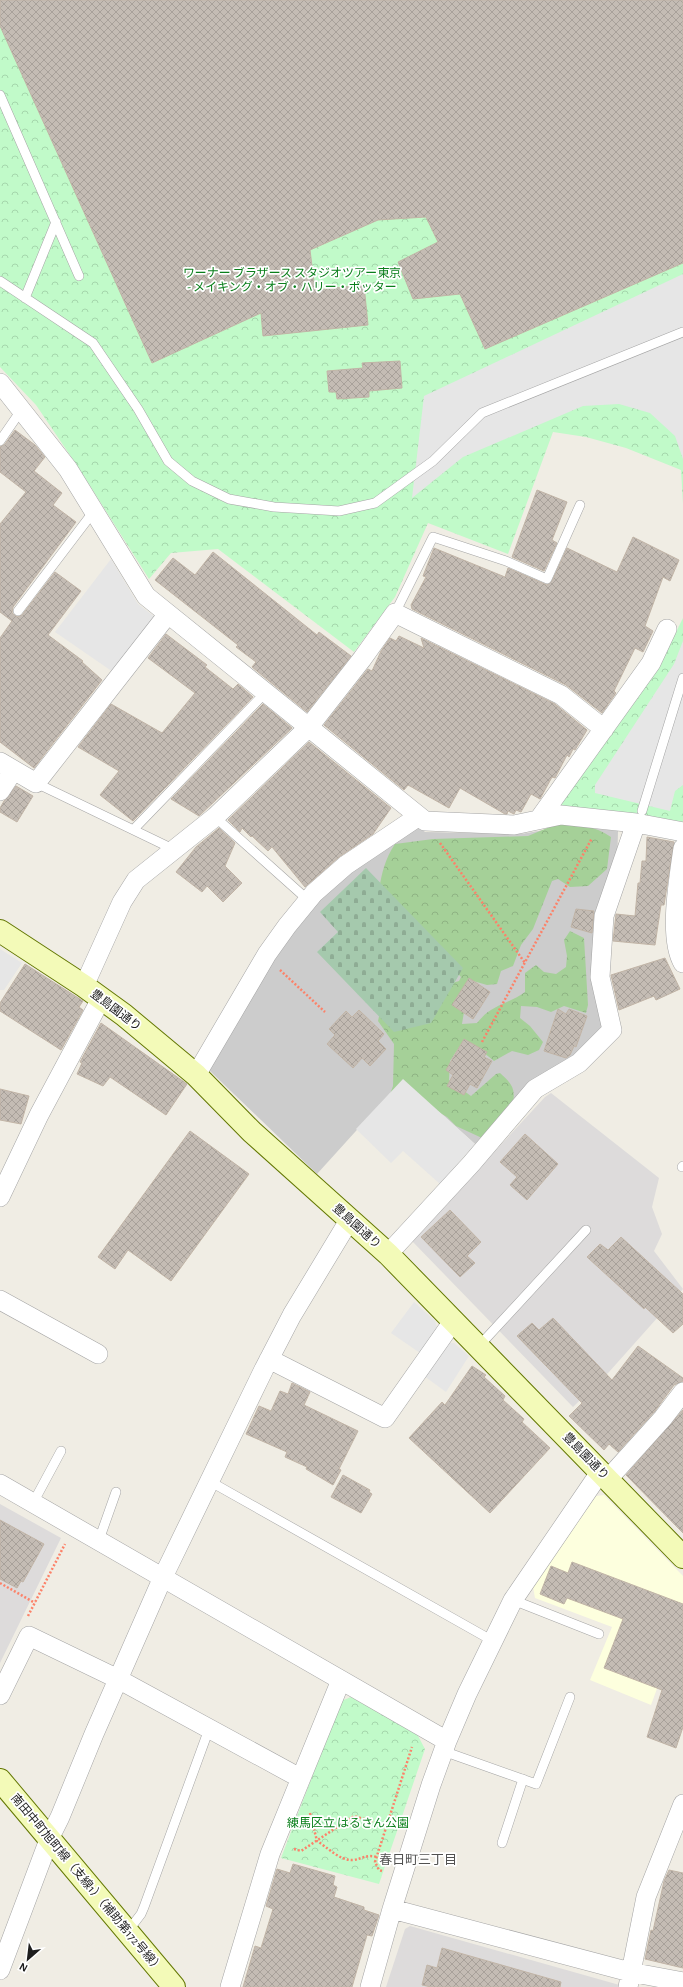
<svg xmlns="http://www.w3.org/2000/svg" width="683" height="1987" font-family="'Alegreya Sans','Noto Sans JP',sans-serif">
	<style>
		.residential { fill: #dddbdb }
		.education { fill: #fdffde }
		.religious { fill: #ccc }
		.forest { fill: url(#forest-crowns) }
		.cemetery { fill: url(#cemetery-stones) }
		.park { fill: url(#park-crowns) }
		.parking { fill: #e6e6e6 }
		.building { fill: url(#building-cross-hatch); stroke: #c1b4a6 }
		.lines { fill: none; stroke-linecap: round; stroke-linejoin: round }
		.lane-casing { stroke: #a5a5a5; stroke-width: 10 }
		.street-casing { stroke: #a5a5a5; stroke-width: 20 }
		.secondary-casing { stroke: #647803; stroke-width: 24 }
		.path { stroke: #fc8269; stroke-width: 2.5; stroke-dasharray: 2 2; stroke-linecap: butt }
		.lane { stroke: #fff; stroke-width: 9 }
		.street { stroke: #fff; stroke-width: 19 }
		.secondary { stroke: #f3fab8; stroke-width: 22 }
		.labels { text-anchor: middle; stroke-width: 3.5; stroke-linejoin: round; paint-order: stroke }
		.park-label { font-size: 12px; fill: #0a7f1b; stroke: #fff }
		.street-label { font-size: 12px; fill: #1e1e1e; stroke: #fff }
		.neighbourhood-label { font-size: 13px; fill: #515151; stroke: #fff }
	</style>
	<defs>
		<pattern id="forest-crowns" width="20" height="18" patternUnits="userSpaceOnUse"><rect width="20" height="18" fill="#a5d098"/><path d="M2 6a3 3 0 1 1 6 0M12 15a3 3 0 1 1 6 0" fill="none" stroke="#8eb283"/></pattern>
		<pattern id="cemetery-stones" width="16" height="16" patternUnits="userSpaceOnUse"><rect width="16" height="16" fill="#a5c9ad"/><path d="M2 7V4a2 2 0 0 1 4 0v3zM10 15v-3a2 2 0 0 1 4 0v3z" fill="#8eac94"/></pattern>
		<pattern id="park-crowns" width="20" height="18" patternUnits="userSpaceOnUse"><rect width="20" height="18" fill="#c1fac9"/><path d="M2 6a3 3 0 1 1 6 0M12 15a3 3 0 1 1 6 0" fill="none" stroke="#a5d6ac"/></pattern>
		<pattern id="building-cross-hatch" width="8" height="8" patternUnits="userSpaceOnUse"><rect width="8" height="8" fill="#c4bcb4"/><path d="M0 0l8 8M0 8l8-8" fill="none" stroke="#a8a19a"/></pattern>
	</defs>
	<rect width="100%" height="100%" fill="#f0ede4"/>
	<path class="residential" d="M 551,1093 L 659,1178 L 652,1207 L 662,1234 L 654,1251 L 683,1289 L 609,1372 L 573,1407 L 412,1241 L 545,1097 Z
		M 0,1504 L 61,1538 L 0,1663 Z
		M 410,1926 L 623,1986 L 623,1987 L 386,1987 L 405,1929 Z"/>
	<path class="education" d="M 604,1495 L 683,1576 L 683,1618 L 651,1705 L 590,1680 L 612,1627 L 535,1598 L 533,1587 L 596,1496 Z"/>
	<path class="religious" d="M 567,826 L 618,831 L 617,870 L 603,1029 L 580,1056 L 536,1079 L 475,1144 L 403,1079 L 317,1174 L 209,1070 L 264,972 L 315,904 L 347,872 L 420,827 L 425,832 L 521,834 Z"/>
	<path class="forest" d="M 559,823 C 578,824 595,826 611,837 L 607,869 L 588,886 L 570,887 L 558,879 L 552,881 L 533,929 L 521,945 L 513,966 L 501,971 L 497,984 L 487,985 L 473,981 L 465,1006 L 462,1024 L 477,1023 C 492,1004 507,1005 525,992 L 525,973 L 536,965 L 544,972 L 556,974 L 566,967 L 567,956 L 564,940 L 570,931 L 584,938 L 588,1005 L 586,1013 L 564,1006 L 551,1012 L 537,1007 L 521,1006 L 520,1018 L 530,1026 L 543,1042 L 539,1050 L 528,1055 L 512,1051 L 494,1061 L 473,1044 L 461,1044 L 450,1061 L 449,1080 L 471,1096 L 496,1074 L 500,1073 C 510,1082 516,1088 513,1102 L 482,1138 L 456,1126 L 447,1117 L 428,1106 L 389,1097 L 393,1086 L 394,1044 L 378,1021 L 382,1003 L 459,981 L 461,977 L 379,890 C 382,872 385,859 395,844 L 433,839 L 528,836 Z"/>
	<path class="cemetery" d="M 366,868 L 463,968 L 431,1023 L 394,1032 L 317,952 L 338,932 L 320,912 Z"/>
	<path class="park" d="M 0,0 L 683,0 L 683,504 L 681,470 L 626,448 L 586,437 L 553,432 L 508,554 L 428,523 L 395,597 L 354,652 L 218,549 L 171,553 L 149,579 L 78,467 L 36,405 L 0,367 Z
		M 683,618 L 683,822 L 561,806 L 562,799 L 666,652 Z
		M 351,1697 L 417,1734 L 425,1749 L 379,1884 L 281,1858 L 341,1701 Z"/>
	<path class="parking" d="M 683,274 L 683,459 L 675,436 L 650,413 L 619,404 L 583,406 L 463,457 L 412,498 L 424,396 Z
		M 111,559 L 138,604 L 155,617 L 113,672 L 55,632 Z
		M 683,641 L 683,785 L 675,791 L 670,811 L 595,793 L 595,785 L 674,664 Z
		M 0,949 L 22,963 L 4,990 L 0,990 Z
		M 403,1079 L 475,1144 L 440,1184 L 403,1151 L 391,1163 L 356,1129 Z
		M 414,1302 L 435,1321 L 438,1330 L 420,1353 L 391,1333 Z
		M 445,1343 L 454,1343 L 469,1356 L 446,1392 L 424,1376 Z"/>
	<path class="building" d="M 0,0 L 683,0 L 683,263 L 485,349 L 460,294 L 413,299 L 398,262 L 438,242 L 426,217 L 378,220 L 310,250 L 315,290 L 364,285 L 368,325 L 263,336 L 261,313 L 152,363 L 0,26 Z
		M 400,361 L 402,388 L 369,391 L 369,397 L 337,399 L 336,392 L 329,392 L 327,371 L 363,368 L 362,363 Z
		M 15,430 L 35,445 L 45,457 L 34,471 L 62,493 L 53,505 L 76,522 L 13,607 L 12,613 L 17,617 L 22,615 L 55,572 L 81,591 L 48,635 L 83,661 L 82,662 L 102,680 L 34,768 L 0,742 L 0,638 L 12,621 L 0,612 L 0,524 L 26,492 L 0,472 L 0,447 L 5,444 Z
		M 537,490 L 567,502 L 552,540 L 557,543 L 544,571 L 512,557 Z
		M 633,537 L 679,560 L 670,581 L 663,577 L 645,626 L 653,631 L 643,652 L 635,648 L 614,691 L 616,693 L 602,713 L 566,685 L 412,609 L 411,605 L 426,577 L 423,576 L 434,548 L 505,577 L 508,568 L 547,585 L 552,581 L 567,548 L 617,572 Z
		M 213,552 L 317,635 L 319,632 L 351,656 L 307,712 L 252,667 L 256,662 L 236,647 L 238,645 L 155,580 L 173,558 L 195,575 Z
		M 166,634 L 207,665 L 205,667 L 233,689 L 238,684 L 253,697 L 133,821 L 100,795 L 119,771 L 78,747 L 111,704 L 162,733 L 195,693 L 148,658 Z
		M 399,636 L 424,648 L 421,638 L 555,704 L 587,730 L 575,750 L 573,749 L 569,757 L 567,755 L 555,778 L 552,777 L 540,799 L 531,794 L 521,812 L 516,810 L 514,814 L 508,811 L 507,814 L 505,814 L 460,788 L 449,808 L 408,785 L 404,790 L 324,725 L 368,669 L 372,671 L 381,651 L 390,638 L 396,641 Z
		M 263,704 L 292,728 L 199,816 L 171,799 Z
		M 309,742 L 391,808 L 373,834 L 339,857 L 305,887 L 272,847 L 268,851 L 252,836 L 251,837 L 242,828 L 240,832 L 228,820 Z
		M 16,786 L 33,796 L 17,822 L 0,812 L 0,808 L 4,801 Z
		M 219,828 L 235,843 L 225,866 L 242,883 L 223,902 L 207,886 L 202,892 L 176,872 L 196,847 Z
		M 647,837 L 674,842 L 664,905 L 661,905 L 655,945 L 613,941 L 616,914 L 635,916 L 638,883 L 640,883 L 642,861 L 646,861 Z
		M 576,909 L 594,911 L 592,933 L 571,927 Z
		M 665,958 L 680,989 L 656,1000 L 654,996 L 619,1010 L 611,975 Z
		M 25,964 L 83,1001 L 79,1007 L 83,1010 L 61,1050 L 0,1011 L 0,1003 Z
		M 469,978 L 490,992 L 473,1019 L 452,1005 Z
		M 558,1009 L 566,1014 L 569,1009 L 587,1016 L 576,1047 L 574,1046 L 570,1055 L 566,1058 L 544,1051 Z
		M 359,1010 L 384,1034 L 378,1041 L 386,1049 L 370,1066 L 362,1058 L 353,1068 L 327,1044 L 335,1035 L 329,1029 L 346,1011 L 352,1017 Z
		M 101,1023 L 187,1084 L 166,1115 L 110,1077 L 103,1086 L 77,1074 L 82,1063 L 80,1062 Z
		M 464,1039 L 487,1052 L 484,1057 L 492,1061 L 477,1088 L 470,1084 L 464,1095 L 447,1086 L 453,1075 L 446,1070 Z
		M 0,1089 L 29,1096 L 21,1124 L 0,1120 Z
		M 190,1131 L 249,1174 L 171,1281 L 128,1250 L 115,1269 L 98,1257 Z
		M 525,1134 L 558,1164 L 527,1200 L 510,1185 L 517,1177 L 500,1162 Z
		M 450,1210 L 481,1242 L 467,1256 L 475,1263 L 460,1277 L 421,1237 Z
		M 621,1237 L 683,1294 L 683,1324 L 673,1333 L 645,1307 L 644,1309 L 587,1257 L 600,1244 L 608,1250 Z
		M 553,1318 L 612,1380 L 638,1346 L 683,1378 L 683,1381 L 674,1385 L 655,1411 L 618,1452 L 609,1444 L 604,1450 L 569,1416 L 582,1403 L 517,1336 L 532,1323 L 539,1330 Z
		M 472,1366 L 486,1375 L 484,1377 L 505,1396 L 503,1400 L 524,1419 L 522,1422 L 550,1448 L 490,1513 L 409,1438 L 442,1402 L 445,1405 Z
		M 292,1383 L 310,1392 L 304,1405 L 358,1431 L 339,1469 L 341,1470 L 333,1485 L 306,1469 L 307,1467 L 285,1457 L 287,1452 L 246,1434 L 259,1406 L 271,1411 L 280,1391 L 288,1394 Z
		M 683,1410 L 683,1533 L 626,1475 Z
		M 343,1475 L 370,1490 L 369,1492 L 372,1494 L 361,1513 L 331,1497 Z
		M 0,1520 L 44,1544 L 23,1582 L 21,1581 L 17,1588 L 0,1579 Z
		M 572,1562 L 683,1604 L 683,1727 L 676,1748 L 647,1737 L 662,1690 L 604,1668 L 623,1619 L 567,1598 L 564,1604 L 540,1594 L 551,1566 L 568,1573 Z
		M 293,1864 L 335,1876 L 333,1885 L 337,1887 L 334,1897 L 364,1907 L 364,1910 L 379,1915 L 372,1936 L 367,1935 L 352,1987 L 243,1987 L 255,1946 L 261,1948 L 273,1909 L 266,1906 L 277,1869 L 290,1873 Z
		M 669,1870 L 683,1873 L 683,1968 L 645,1959 L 651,1930 L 653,1931 L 664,1881 Z
		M 442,1948 L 561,1982 L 560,1987 L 431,1987 L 422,1985 L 427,1965 L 437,1968 Z"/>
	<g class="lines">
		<g class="lane-casing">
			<path id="lane" d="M 0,95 L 79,276
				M 0,281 L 93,343 L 138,409 L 168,461 L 192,481 L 229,499 L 274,507 L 339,511 L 375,503 L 433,461 L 482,413 L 683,332
				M 25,298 L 56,222
				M 0,441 L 22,409
				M 18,611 L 94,511
				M 395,613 L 433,537 L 506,561 L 547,579 L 580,505
				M 36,783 L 175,850
				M 642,811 L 683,678
				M 215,817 L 308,900
				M 134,829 L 265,693
				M 682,1167 L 683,1166
				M 479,1346 L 586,1230
				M 211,1482 L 493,1641
				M 33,1503 L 61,1451
				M 99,1540 L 116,1492
				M 513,1600 L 599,1634
				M 443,1751 L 536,1784 L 570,1697
				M 502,1843 L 523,1779
				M 128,1931 L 141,1914 L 144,1907 L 209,1729"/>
		</g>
		<g class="street-casing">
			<path id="street" d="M 0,383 L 68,469 L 146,596 L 425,821 L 514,825 L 561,815 L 636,823 L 683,832
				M 0,762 L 36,783 L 168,614
				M 0,791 L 13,771
				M 539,819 L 651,663 L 667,629
				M 683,848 C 679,877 668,938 683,963
				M 84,986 L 122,902 L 136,880 L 215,817 L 308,728 L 362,659 L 395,613 L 561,695 L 604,729
				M 196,1075 L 267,954 L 287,926 L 314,893 L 346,865 L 419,816
				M 0,1197 L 39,1115 L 101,999
				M 388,1254 L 471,1164 L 535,1089 L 579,1063 L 612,1030 L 600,977 L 604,916 L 636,823
				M 0,1300 L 98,1354
				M 269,1359 L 385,1418 L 454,1320
				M 608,1479 L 663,1418 L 683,1392
				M 0,1484 L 447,1741
				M 0,1695 L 29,1636 L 118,1679 L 300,1778
				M 392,1909 L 630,1972 L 683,1982
				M 0,1970 L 50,1837 L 60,1817 L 94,1734 L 163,1577 L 264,1369 L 292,1315 L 350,1219
				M 230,1987 L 270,1854 L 341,1680
				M 370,1987 L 392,1909 L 431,1785 L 447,1741 L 467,1694 L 513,1600 L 601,1471
				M 628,1987 L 646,1897 L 683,1804"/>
		</g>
		<g class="secondary-casing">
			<path id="secondary" d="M 0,931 L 84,986 L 124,1015 L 196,1075 L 252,1132 L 388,1254 L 683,1557
				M 0,1780 L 174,1987"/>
		</g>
		<path class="path" d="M 440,843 L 525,963
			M 280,970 L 325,1012
			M 482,1042 L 592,838
			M 0,1583 L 35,1603
			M 28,1616 L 65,1544
			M 310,1813 L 317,1841 C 327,1847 340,1861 353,1860 C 363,1859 365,1854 377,1857
			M 294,1849 L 301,1851 L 354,1816 L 387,1826
			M 382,1871 L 379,1870 L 375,1862 L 412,1747"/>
		<use href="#lane" class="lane"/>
		<use href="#street" class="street"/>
		<use href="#secondary" class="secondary"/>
	</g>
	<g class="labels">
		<g class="park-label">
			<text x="292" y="277">ワーナー ブラザース スタジオツアー東京<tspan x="292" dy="14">- メイキング・オブ・ハリー・ポッター</tspan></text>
			<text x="348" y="1827">練馬区立 はるさん公園</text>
		</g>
		<g class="street-label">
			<text transform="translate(116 1010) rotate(37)" y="4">豊島園通り</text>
			<text transform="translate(357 1226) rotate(42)" y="4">豊島園通り</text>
			<text transform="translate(586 1456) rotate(46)" y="4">豊島園通り</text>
			<text transform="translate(87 1883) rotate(50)" y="4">南田中町旭町線（支線1）（補助第172号線）</text>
		</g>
		<g class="neighbourhood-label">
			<text x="418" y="1864">春日町三丁目</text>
		</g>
	</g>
	<g transform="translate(28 1959) rotate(208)" stroke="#ffffff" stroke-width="3" paint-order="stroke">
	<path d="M0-3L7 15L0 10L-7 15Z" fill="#1e1e1e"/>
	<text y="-6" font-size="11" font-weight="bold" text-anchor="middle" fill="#1e1e1e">N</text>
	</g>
</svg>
